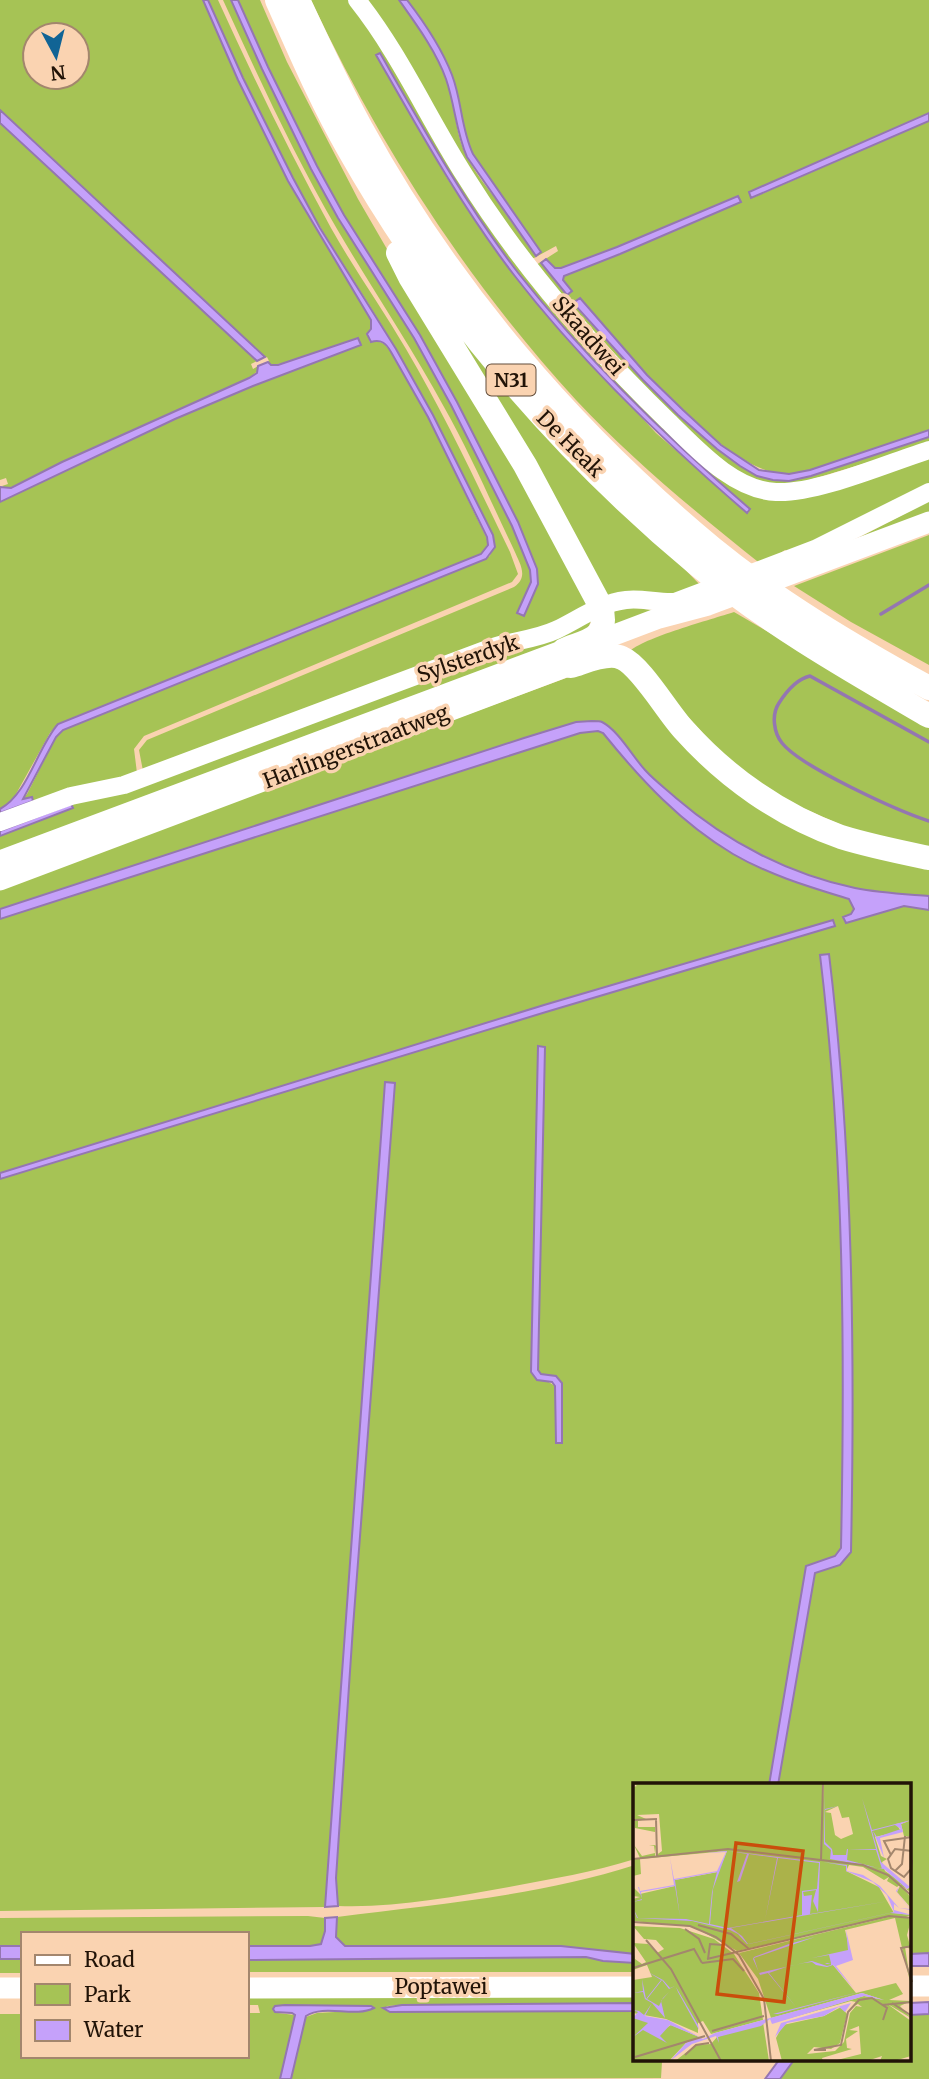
<svg xmlns="http://www.w3.org/2000/svg" width="929" height="2079" font-family="Merriweather,serif">
	<style>
		.green { fill: #a6c355; fill-rule: evenodd }
		.water { fill: #c5a1fa; stroke: #9476b1; stroke-width: 2 }
		.lines { fill: none; stroke-linecap: round; stroke-linejoin: round }
		.stream { stroke: #9476b1; stroke-width: 3.5 }
		.minor { stroke: #fff; stroke-width: 18 }
		.major { stroke: #fff; stroke-width: 21 }
		.highway { stroke: #fff; stroke-width: 24 }
		.labels { text-anchor: middle; stroke-width: 7; stroke-linejoin: round; paint-order: stroke }
		.shield { fill: #fad3b1; stroke: #624d3a; stroke-width: 2 }
		.shield-label { font-size: 19px; font-weight: bold; fill: #211307 }
		.street-label { font-size: 21px; fill: #211307; stroke: #fad3b1 }
		.inset-road { fill: none; stroke: #a3866d; stroke-width: 2 }
		.view { fill: #ca4e0b; fill-opacity: 0.15; stroke: #ca4e0b; stroke-width: 3.5 }
		.inset-edge { fill: none; stroke: #211307; stroke-width: 3.5 }
	</style>
	<rect width="100%" height="100%" fill="#fad3b1"/>
	<path class="green" d="M 0,0 L 203,0 L 238,80 L 288,181 L 371,320 L 371,329 L 367,334 L 370,342 C 381,340 385,343 391,352 L 428,417 L 488,541 L 486,549 L 482,554 L 58,724 L 50,733 L 11,803 L 0,809 L 0,502 L 175,419 L 253,386 L 361,345 L 358,338 L 285,363 L 270,365 L 268,362 L 269,361 L 267,357 L 265,357 L 0,110 ZM 35,35 L 77,35 L 77,77 L 35,77 Z
		M 208,0 L 218,0 C 253,77 290,153 331,228 C 354,269 382,308 406,349 C 445,415 477,484 510,552 L 518,574 L 512,582 L 144,736 L 134,749 L 137,773 L 33,801 L 32,797 L 22,800 L 27,794 L 56,737 L 63,730 L 490,556 L 493,535 C 462,473 432,410 397,351 C 363,292 324,238 292,178 C 262,119 235,60 208,0 Z
		M 223,0 L 231,0 L 262,69 L 311,169 L 338,218 L 414,338 L 451,405 L 512,526 L 530,570 L 531,582 L 518,614 L 524,616 L 537,569 L 518,523 L 457,402 L 420,335 L 344,215 L 317,166 L 268,67 L 238,0 L 260,0 L 287,62 L 358,199 L 593,605 L 554,626 L 143,771 L 139,750 L 147,740 L 514,587 C 529,577 520,564 514,550 C 491,502 470,453 444,407 C 411,346 372,289 337,229 C 294,155 259,78 223,0 Z
		M 311,0 L 348,0 L 382,47 L 450,164 L 626,389 L 766,497 L 929,456 L 929,487 L 790,553 L 785,550 L 762,565 C 697,513 632,460 576,400 C 467,281 379,145 311,0 ZM 380,53 C 423,129 466,205 519,274 C 588,361 666,437 750,509 L 748,513 L 656,433 L 545,313 L 485,234 L 447,178 L 376,55 Z
		M 364,0 L 399,0 C 418,26 440,57 449,89 C 456,112 456,137 467,157 C 486,192 516,221 541,252 L 473,154 C 461,129 462,100 452,75 C 441,49 424,22 407,0 L 929,0 L 929,113 L 749,192 L 752,198 L 929,121 L 929,430 C 900,440 872,450 843,459 C 825,465 806,474 787,474 C 726,476 619,343 580,298 L 573,303 L 643,380 L 678,415 L 717,449 L 740,466 L 757,476 L 812,476 L 929,437 L 929,444 L 793,485 C 779,485 765,485 751,480 C 731,472 715,456 699,442 C 639,389 585,329 536,265 L 558,251 L 556,246 L 534,258 L 529,258 L 470,176 ZM 738,196 L 740,202 L 620,254 L 564,276 L 563,280 L 571,291 L 542,264 L 547,260 L 555,268 L 561,268 L 617,247 Z
		M 0,123 L 257,361 L 251,364 L 253,369 L 258,366 L 259,370 L 249,378 L 7,489 L 2,486 L 8,484 L 6,478 L 0,480 Z
		M 416,274 L 672,556 L 702,587 L 687,593 L 603,602 Z
		M 929,501 L 929,515 L 835,550 Z
		M 929,535 L 929,665 L 851,622 L 794,586 Z
		M 629,607 L 660,611 L 610,632 L 609,613 Z
		M 734,612 L 929,726 L 929,854 L 885,844 L 750,785 L 629,652 C 642,638 713,619 734,612 Z
		M 594,615 L 586,632 L 0,854 L 0,836 L 72,808 L 71,804 L 0,831 L 0,825 Z
		M 614,663 L 746,789 L 929,862 L 929,896 C 904,894 880,893 855,888 C 780,872 715,835 659,784 C 638,765 623,740 601,722 L 524,738 L 0,909 L 0,888 L 601,665 Z
		M 598,731 L 603,733 C 641,780 681,823 733,854 C 769,875 810,887 849,899 L 854,909 L 851,914 L 904,906 L 929,910 L 929,1953 L 910,1954 L 910,1785 L 778,1785 L 815,1573 L 826,1568 L 851,1552 C 854,1352 854,1152 829,954 L 820,955 C 844,1152 845,1351 841,1548 L 835,1556 L 806,1566 L 769,1785 L 635,1785 L 635,1859 C 594,1872 551,1879 509,1887 C 452,1897 395,1908 338,1906 L 336,1878 L 353,1627 L 395,1084 L 385,1082 L 325,1907 L 0,1911 L 0,1179 L 546,1012 L 835,926 L 833,920 L 544,1005 L 0,1173 L 0,919 L 580,733 ZM 539,1046 L 545,1047 L 538,1370 L 541,1374 L 556,1376 L 556,1442 L 555,1386 L 531,1371 Z
		M 635,1865 L 635,1954 L 561,1946 L 344,1946 L 337,1943 L 337,1917 C 436,1904 539,1896 635,1865 Z
		M 308,1916 L 325,1918 L 325,1931 L 322,1944 L 310,1946 L 247,1946 L 247,1934 L 23,1934 L 23,1946 L 0,1946 L 0,1918 Z
		M 586,1957 L 603,1961 L 635,1963 L 635,1972 L 247,1972 L 247,1960 Z
		M 0,1959 L 23,1959 L 23,1973 L 0,1973 Z
		M 635,1993 L 635,2003 L 402,2005 L 387,2006 L 384,2010 L 484,2012 L 635,2011 L 635,2060 L 662,2062 L 661,2078 L 291,2079 L 306,2017 L 317,2013 L 371,2010 L 278,2013 L 295,2015 L 280,2079 L 0,2079 L 0,2014 L 23,2014 L 23,2056 L 247,2056 L 247,2013 L 260,2013 L 258,2005 L 247,2005 L 247,1994 Z
		M 929,2014 L 929,2079 L 780,2079 L 794,2060 L 910,2060 L 910,2015 Z"/>
	<path class="water" d="M 203,0 L 208,0 L 243,78 L 293,178 L 320,228 L 396,349 L 433,415 L 493,535 L 495,547 L 486,559 L 63,730 L 56,737 L 23,799 L 32,797 L 33,801 L 0,813 L 0,809 C 28,794 37,748 58,724 L 481,554 L 488,545 L 487,537 L 428,417 L 391,352 C 386,343 381,339 371,342 L 367,334 L 371,329 L 371,320 L 288,181 L 238,80 Z
		M 231,0 L 238,0 L 268,67 L 317,166 L 344,215 L 420,335 L 457,402 L 518,522 L 537,569 L 538,584 L 524,616 L 517,613 L 531,582 L 530,570 L 512,526 L 451,405 L 414,338 L 338,218 L 311,169 L 262,69 Z
		M 399,0 L 407,0 C 424,22 442,49 452,75 C 462,101 461,129 473,154 L 541,252 L 536,256 L 467,157 C 456,132 455,105 446,79 C 436,51 416,24 399,0 Z
		M 380,53 C 423,128 466,205 519,274 C 588,361 666,437 750,509 L 747,513 C 662,440 582,363 514,275 C 461,206 419,130 376,55 Z
		M 0,110 L 265,357 L 257,361 L 0,123 Z
		M 929,113 L 929,121 L 751,198 L 749,192 Z
		M 738,196 L 741,202 L 620,254 L 564,276 L 563,280 L 572,291 L 567,295 L 541,263 L 546,259 L 555,268 L 561,268 L 617,247 Z
		M 580,298 L 647,375 L 683,410 L 721,445 L 759,470 L 789,474 L 810,470 L 929,430 L 929,437 L 811,476 L 789,481 L 773,480 L 757,476 L 740,466 L 717,449 L 678,415 L 643,380 L 573,303 Z
		M 358,338 L 361,345 L 253,386 L 175,419 L 0,502 L 0,487 L 11,488 L 62,462 L 249,378 L 257,373 L 258,366 L 268,362 L 271,365 L 278,365 Z
		M 592,721 C 594,721 600,721 602,722 C 618,730 633,757 645,770 C 654,780 666,789 676,798 C 727,842 789,874 855,888 C 880,893 904,894 929,896 L 929,910 L 904,906 L 846,923 L 843,917 L 851,914 L 854,909 L 849,899 C 810,887 769,875 733,854 C 681,823 641,780 603,733 L 598,731 L 580,733 L 0,919 L 0,909 L 524,738 L 576,722 Z
		M 71,804 L 73,808 L 0,836 L 0,831 Z
		M 833,920 L 835,926 L 546,1012 L 0,1179 L 0,1173 L 544,1005 Z
		M 829,954 C 853,1152 855,1353 851,1552 L 840,1565 L 815,1573 L 778,1785 L 769,1785 L 806,1566 L 835,1556 L 841,1548 C 845,1351 844,1151 820,955 Z
		M 538,1046 L 545,1047 L 538,1370 L 541,1374 L 556,1376 L 562,1383 L 562,1443 L 556,1443 L 555,1386 L 552,1382 L 537,1380 L 531,1372 Z
		M 385,1082 L 395,1083 L 353,1627 L 336,1878 L 338,1906 L 325,1907 Z
		M 337,1917 L 336,1937 L 345,1946 L 561,1946 L 635,1954 L 635,1963 L 603,1961 L 586,1957 L 247,1960 L 247,1946 L 310,1946 L 321,1944 L 325,1931 L 325,1918 Z
		M 0,1946 L 23,1946 L 23,1959 L 0,1959 Z
		M 929,1953 L 929,1966 L 910,1966 L 910,1954 Z
		M 929,2002 L 929,2014 L 910,2015 L 910,2003 Z
		M 635,2003 L 635,2011 L 390,2012 L 383,2008 L 402,2005 Z
		M 285,2005 L 371,2006 L 374,2008 C 354,2018 325,2004 306,2016 L 291,2079 L 280,2079 L 295,2015 L 292,2013 L 275,2012 L 273,2009 L 275,2006 Z
		M 779,2060 L 794,2060 L 780,2079 L 765,2079 Z"/>
	<g class="lines">
		<path class="stream" d="M 881,614 L 929,585
			M 929,742 L 810,676 C 797,679 786,692 779,703 C 771,715 774,733 782,743 C 801,767 898,811 929,821"/>
		<path class="minor" d="M 357,0 C 400,54 428,118 465,176 C 521,266 592,347 668,421 C 697,449 733,490 776,492 C 817,494 888,463 929,450
			M 0,822 L 71,796 L 124,785 L 493,647 C 513,641 537,639 556,630 C 579,619 600,603 626,600 C 642,598 658,603 675,602 L 815,549 L 929,492"/>
		<path class="major" d="M 0,861 L 564,650 L 601,640 L 659,618 L 708,605 L 929,522
			M 0,880 L 584,660
			M 910,1986 L 929,1986
			M 0,1988 L 23,1988
			M 247,1988 L 635,1987"/>
		<path class="highway" d="M 277,0 C 299,49 321,101 348,148 C 437,306 559,450 699,566 C 769,624 850,670 929,716
			M 298,0 C 318,43 338,86 361,128 C 449,289 571,431 712,548 C 778,602 854,647 929,688
			M 398,253 L 410,277 L 525,465 L 601,607 C 610,639 588,640 564,650
			M 571,666 C 585,662 608,651 622,658 C 641,666 668,713 684,730 C 726,777 781,816 841,837 C 870,846 900,852 929,858"/>
	</g>
	<g class="labels">
		<rect class="shield" x="486.5" y="364.5" width="49" height="31" rx="5"/>
		<g class="shield-label">
			<text x="511" y="387">N31</text>
		</g>
		<g class="street-label">
			<text transform="translate(588 336) rotate(49)" y="7">Skaadwei</text>
			<text transform="translate(570 444) rotate(45)" y="7">De Heak</text>
			<text transform="translate(468 659) rotate(-19)" y="7">Sylsterdyk</text>
			<text transform="translate(356 747) rotate(-21)" y="7">Harlingerstraatweg</text>
			<text x="441" y="1994">Poptawei</text>
		</g>
	</g>
	<g transform="translate(633 1783)">
		<rect width="278" height="278" fill="#fad3b1"/>
		<path d="M 0,0 L 190,0 L 190,18 L 191,0 L 278,0 L 278,54 L 271,53 L 268,41 L 276,38 L 263,41 L 268,48 L 242,54 L 248,73 L 254,76 L 249,79 L 252,88 L 265,97 L 274,106 L 278,104 L 276,108 L 269,103 L 278,115 L 278,125 L 264,109 L 268,101 L 264,104 L 254,98 L 256,94 L 251,97 L 230,84 L 216,82 L 213,88 L 246,104 L 261,130 L 278,132 L 273,134 L 278,137 L 274,152 L 278,166 L 272,164 L 278,203 L 262,135 L 212,147 L 219,176 L 200,182 L 223,210 L 263,200 L 270,211 L 256,217 L 278,218 L 267,223 L 278,235 L 253,220 L 278,238 L 278,273 L 261,278 L 247,278 L 249,273 L 234,278 L 200,278 L 228,271 L 226,243 L 216,247 L 225,248 L 213,256 L 214,265 L 219,266 L 189,275 L 190,278 L 149,278 L 143,255 L 150,242 L 191,233 L 208,224 L 214,231 L 207,260 L 198,266 L 181,264 L 174,271 L 202,268 L 211,259 L 217,230 L 223,223 L 229,224 L 225,221 L 219,224 L 223,219 L 218,218 L 139,240 L 231,213 L 251,217 L 229,210 L 138,235 L 125,196 L 106,170 L 264,132 L 104,168 L 61,144 L 0,138 L 0,116 L 7,114 L 0,113 L 1,105 L 7,111 L 42,103 L 42,97 L 85,89 L 94,68 L 7,76 L 8,91 L 0,93 L 0,76 L 7,75 L 1,62 L 9,73 L 22,70 L 21,63 L 16,63 L 22,62 L 23,63 L 22,73 L 29,68 L 26,31 L 4,32 L 13,36 L 5,38 L 5,44 L 22,44 L 22,49 L 2,45 L 0,4 L 4,3 ZM 205,23 L 209,35 L 216,34 L 220,51 L 208,56 L 202,52 L 198,30 L 192,29 ZM 0,143 L 47,145 L 81,156 L 101,171 L 126,210 L 130,237 L 78,251 L 70,238 L 65,240 L 65,250 L 33,236 L 0,230 L 0,197 L 19,194 L 14,182 L 0,187 L 0,166 L 2,176 L 9,181 L 13,179 L 0,160 L 15,161 L 24,170 L 31,166 L 23,157 L 11,156 ZM 0,235 L 33,240 L 33,245 L 38,242 L 66,254 L 53,260 L 36,278 L 0,278 ZM 130,239 L 136,278 L 42,278 L 63,262 L 78,261 L 84,254 Z" fill="#a6c355" fill-rule="evenodd"/>
		<path d="M 192,12 L 192,26 L 205,23 L 209,35 L 205,23 L 192,27 L 192,59 L 199,66 L 200,72 L 213,72 L 214,66 L 243,66 L 229,15 L 239,47 L 278,37 L 268,41 L 270,49 L 247,55 L 251,75 L 240,48 L 244,54 L 268,46 L 262,42 L 239,48 L 248,79 L 277,104 L 274,106 L 251,86 L 197,76 L 198,67 L 191,61 ZM 215,66 L 243,67 L 249,86 L 214,77 ZM 94,68 L 80,106 L 77,141 L 95,145 L 169,132 L 169,108 L 184,106 L 186,80 L 145,75 L 132,137 L 144,75 L 116,71 L 107,98 L 104,99 L 100,142 L 104,99 L 114,71 L 96,68 L 187,79 L 185,129 L 180,118 L 183,107 L 170,109 L 171,113 L 179,112 L 177,131 L 256,118 L 98,145 L 109,153 L 115,161 L 261,129 L 254,112 L 240,99 L 213,88 L 213,83 L 190,79 L 214,82 L 214,88 L 230,92 L 247,103 L 266,125 L 277,126 L 263,108 L 266,104 L 264,109 L 278,127 L 266,125 L 261,121 L 261,127 L 279,132 L 257,130 L 116,161 L 114,161 L 105,151 L 97,147 L 59,138 L 4,135 L 0,125 L 5,135 L 53,136 L 76,141 L 79,109 L 84,89 L 42,97 L 47,134 L 42,103 L 8,109 L 9,117 L 0,119 L 9,116 L 5,104 L 0,104 L 6,104 L 7,108 L 41,102 L 37,75 L 41,96 L 84,88 L 93,69 L 72,70 ZM 213,147 L 220,177 L 203,183 L 221,206 L 200,182 L 194,184 L 183,182 L 179,179 L 171,180 L 199,214 L 171,180 L 156,183 L 184,218 L 156,183 L 136,190 L 163,224 L 135,190 L 127,192 L 135,211 L 140,231 L 230,208 L 145,231 L 140,231 L 135,211 L 124,185 L 120,176 L 121,174 L 156,161 L 182,154 L 121,175 L 126,190 L 179,178 L 194,183 L 198,182 L 198,180 L 194,181 L 192,180 L 198,180 L 196,172 L 179,175 L 215,167 ZM 15,189 L 30,197 L 37,205 L 42,203 L 36,206 L 29,197 L 14,216 L 26,223 L 30,215 L 36,209 L 45,209 L 43,204 L 65,242 L 66,247 L 45,209 L 36,209 L 28,218 L 32,235 L 19,220 L 12,233 L 35,237 L 70,256 L 82,250 L 229,210 L 251,217 L 231,213 L 139,241 L 137,236 L 128,243 L 85,254 L 86,260 L 83,253 L 59,261 L 37,278 L 53,260 L 66,254 L 37,242 L 27,253 L 34,260 L 10,247 L 0,254 L 15,240 L 0,235 L 5,229 L 0,227 L 6,228 L 11,232 L 19,220 L 12,216 L 10,209 L 0,210 L 10,208 L 9,196 L 13,216 L 28,197 ZM 218,220 L 212,229 L 206,224 L 191,233 L 154,240 L 142,254 L 148,240 Z" fill="#c5a1fa" fill-rule="evenodd"/>
		<path class="inset-road" d="M 23,36 L 24,73M 1,37 L 24,36M 279,68 L 262,66 L 255,76 L 258,85 L 271,94 L 278,86 L 279,77M 258,72 L 251,58 L 279,54M 0,76 L 95,66 L 230,82 L 255,92 L 279,113M 188,78 L 190,0M 262,88 L 269,81 L 272,53M 0,139 L 57,143 L 83,154 L 106,172 L 131,216 L 138,278M 65,142 L 98,151 L 116,166M 52,146 L 66,156 L 72,170M 13,157 L 38,186 L 88,278M 279,163 L 268,165 L 279,199M 74,176 L 256,133 L 279,135M 75,176 L 77,161 L 90,162M 69,180 L 100,176 L 111,188M 0,185 L 61,166 L 69,180M 259,220 L 279,233M 249,222 L 279,219M 79,248 L 131,233M 193,267 L 181,267 L 208,262 L 215,229 L 226,217 L 239,215 L 254,225 L 250,237M 52,272 L 63,262 L 76,260M 2,274 L 72,253"/>
		<path class="view" d="M 103,60 L 170,68 L 151,219 L 84,211 Z"/>
		<rect width="278" height="278" class="inset-edge"/>
	</g>
	<rect x="21" y="1932" width="228" height="126" fill="#fad3b1" stroke="#a3866d" stroke-width="2"/>
	<rect x="35" y="1955" width="35" height="10" fill="#ffffff" stroke="#a3866d" stroke-width="2"/>
	<text x="84" y="1967" font-size="21" fill="#211307">Road</text>
	<rect x="35" y="1984" width="35" height="21" fill="#a6c355" stroke="#a3866d" stroke-width="2"/>
	<text x="84" y="2002" font-size="21" fill="#211307">Park</text>
	<rect x="35" y="2020" width="35" height="21" fill="#c5a1fa" stroke="#a3866d" stroke-width="2"/>
	<text x="84" y="2037" font-size="21" fill="#211307">Water</text>
	<g transform="translate(56 56) rotate(173)"><circle r="33" fill="#fad3b1" stroke="#a3866d" stroke-width="2"/>
	<path d="M0-5L12 26L0 18L-12 26Z" fill="#116495"/>
	<text y="-10" font-size="19" font-weight="bold" text-anchor="middle" fill="#211307">N</text>
	</g>
</svg>
